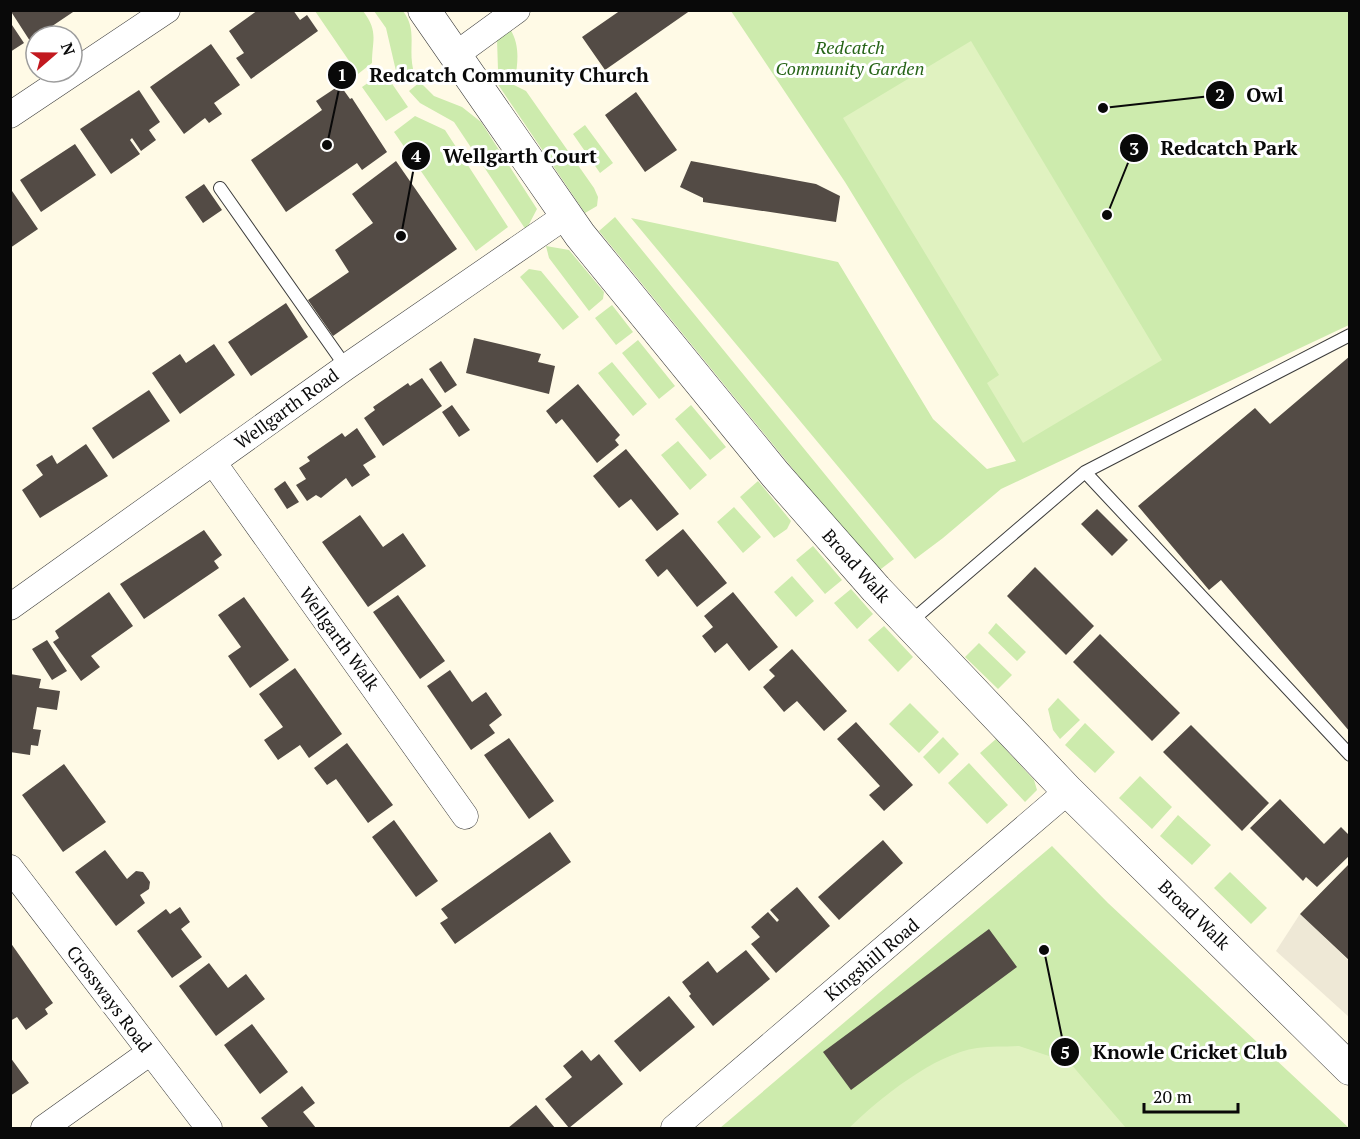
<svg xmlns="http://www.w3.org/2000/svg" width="1360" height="1139" font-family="'PT Serif',serif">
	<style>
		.green { fill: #cdebad }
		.pitch { fill: #e0f2c0 }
		.plaza { fill: #eee8d6 }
		.building { fill: #534b45 }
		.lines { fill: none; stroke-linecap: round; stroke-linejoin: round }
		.service-casing { stroke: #3c3c3c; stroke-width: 14 }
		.minor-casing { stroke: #3c3c3c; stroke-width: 27 }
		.tertiary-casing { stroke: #3c3c3c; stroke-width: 33 }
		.service { stroke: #fff; stroke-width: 12 }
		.minor { stroke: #fff; stroke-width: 26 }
		.tertiary { stroke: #fff; stroke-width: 32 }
		.labels { text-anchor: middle; stroke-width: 6; stroke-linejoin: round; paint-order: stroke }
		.park-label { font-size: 18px; font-style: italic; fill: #266417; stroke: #fff }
		.street-label { font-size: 18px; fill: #090909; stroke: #fff }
		.leader { fill: none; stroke: #090909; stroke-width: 2 }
		.callout-dot { fill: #090909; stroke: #fff; stroke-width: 2 }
		.mark-label { font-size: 18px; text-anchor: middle; font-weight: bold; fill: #fff }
		.callout-label { font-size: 20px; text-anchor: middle; font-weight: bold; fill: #090909; stroke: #fff; stroke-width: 6; stroke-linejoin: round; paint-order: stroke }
	</style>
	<rect width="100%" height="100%" fill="#fffae6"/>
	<path class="green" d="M 315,11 L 363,11 C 379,32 372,40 372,63 L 358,74 Z
		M 374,11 L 403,11 C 419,32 406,50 415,76 L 405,84 L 396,71 L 386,28 Z
		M 731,11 L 1349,11 L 1349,325 L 1001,489 L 943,538 L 915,559 L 631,218 L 838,262 L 933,419 L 987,469 L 1016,461 L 845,182 Z
		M 510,29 C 520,45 518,61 515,80 L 498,70 L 497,39 Z
		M 384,72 L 408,107 L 386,121 L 362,87 Z
		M 506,81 L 526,91 L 594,188 L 598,197 L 597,206 L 585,213 L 497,83 Z
		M 420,82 L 434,96 L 462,107 L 481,122 L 537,209 L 526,230 L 454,122 L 420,103 L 409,91 Z
		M 415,116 L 445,130 L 508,227 L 476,251 L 394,132 Z
		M 585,125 L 613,163 L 600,173 L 573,134 Z
		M 615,217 L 894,559 L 877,572 L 599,231 Z
		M 546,246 L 569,250 L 604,292 L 603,299 L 589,311 L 549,258 Z
		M 529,269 L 541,271 L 579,317 L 563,330 L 520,277 Z
		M 612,305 L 633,332 L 616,345 L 595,318 Z
		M 638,340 L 675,386 L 659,399 L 622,353 Z
		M 612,362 L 647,404 L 633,416 L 598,373 Z
		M 691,405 L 726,447 L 710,460 L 675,419 Z
		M 678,441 L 707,475 L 690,490 L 661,455 Z
		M 758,481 L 791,521 L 787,529 L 774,538 L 740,497 Z
		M 734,507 L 761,537 L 743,553 L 717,522 Z
		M 813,546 L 842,580 L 825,594 L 796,560 Z
		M 792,576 L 814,601 L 796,617 L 774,592 Z
		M 851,589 L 873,614 L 857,629 L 834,603 Z
		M 996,623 L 1026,652 L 1017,661 L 988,633 Z
		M 884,626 L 913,657 L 898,672 L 868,640 Z
		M 979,643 L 1012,675 L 998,689 L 965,657 Z
		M 1058,698 L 1080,720 L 1060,739 L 1053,730 L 1048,709 Z
		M 910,703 L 939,732 L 919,753 L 889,724 Z
		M 1085,723 L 1115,752 L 1095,773 L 1065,745 Z
		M 943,737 L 959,754 L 939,774 L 923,757 Z
		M 996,739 L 1034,780 L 1037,790 L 1025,802 L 980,753 Z
		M 969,763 L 1008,805 L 987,824 L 948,783 Z
		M 1140,776 L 1172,807 L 1152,829 L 1119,798 Z
		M 1178,815 L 1211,845 L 1192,865 L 1160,836 Z
		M 1052,846 L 1108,903 L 1349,1128 L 720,1128 Z
		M 1230,872 L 1267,908 L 1251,924 L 1214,888 Z"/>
	<path class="pitch" d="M 971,41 L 1162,360 L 1023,443 L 987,383 L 999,375 L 843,118 Z
		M 1019,1046 L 1070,1063 L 1126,1128 L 849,1128 C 879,1099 934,1054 977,1048 C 991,1046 1005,1047 1019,1046 Z"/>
	<path class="plaza" d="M 1300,914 L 1349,961 L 1349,1017 L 1276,951 Z"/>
	<path class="building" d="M 10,10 L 76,10 L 30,41 Z
		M 258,10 L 293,10 L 300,20 L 307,15 L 318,31 L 251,79 L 236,58 L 244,53 L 229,31 Z
		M 621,10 L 691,10 L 605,70 L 582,37 Z
		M 10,22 L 24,43 L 10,52 Z
		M 211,44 L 240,85 L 214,103 L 222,114 L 209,123 L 205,118 L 184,134 L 150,87 Z
		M 340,85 L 350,99 L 352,98 L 387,152 L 362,170 L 357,163 L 286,212 L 251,160 L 322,110 L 316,101 Z
		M 139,90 L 160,122 L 149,130 L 156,140 L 141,151 L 132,138 L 130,140 L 140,154 L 111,174 L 80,129 Z
		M 636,92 L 677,150 L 645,172 L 605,115 Z
		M 75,144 L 96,175 L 41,212 L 20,180 Z
		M 396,161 L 457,249 L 333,336 L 308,300 L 349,272 L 335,250 L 373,223 L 352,194 Z
		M 691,161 L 816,184 L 840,196 L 836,222 L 703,202 L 703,198 L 680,187 Z
		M 204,184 L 222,210 L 203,223 L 185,197 Z
		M 10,188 L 38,229 L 10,248 Z
		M 286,303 L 308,337 L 251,376 L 228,342 Z
		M 474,338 L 541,354 L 538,362 L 555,366 L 549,394 L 466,373 Z
		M 214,344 L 235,375 L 180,414 L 152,373 L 180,354 L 186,363 Z
		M 1350,356 L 1350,732 L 1221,580 L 1209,590 L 1138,506 L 1255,408 L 1270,424 Z
		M 441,361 L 457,385 L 445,393 L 429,369 Z
		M 422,378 L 442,406 L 383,446 L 364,418 L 375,410 L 373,407 L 408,383 L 410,386 Z
		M 578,384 L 620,435 L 615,440 L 619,445 L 597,463 L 562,419 L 556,424 L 546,411 Z
		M 149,390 L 170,421 L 113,459 L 92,428 Z
		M 452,405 L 470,430 L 459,437 L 442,412 Z
		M 357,428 L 376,457 L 363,465 L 370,475 L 352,487 L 346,478 L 321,498 L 316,495 L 307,501 L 296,485 L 306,479 L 299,468 L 310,461 L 307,457 L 342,433 L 345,437 Z
		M 86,444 L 108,476 L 40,518 L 22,490 L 43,475 L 36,465 L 52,455 L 57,464 Z
		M 626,449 L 679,514 L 657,531 L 631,499 L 619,508 L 593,476 Z
		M 285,481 L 299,502 L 287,509 L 274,489 Z
		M 1097,509 L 1128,540 L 1112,556 L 1081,524 Z
		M 360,515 L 383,547 L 403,533 L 426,566 L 368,607 L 322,542 Z
		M 683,529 L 727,583 L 697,607 L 667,569 L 658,577 L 645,560 Z
		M 204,530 L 222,555 L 214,561 L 219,568 L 144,619 L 120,584 Z
		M 1035,567 L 1094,626 L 1066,655 L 1007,596 Z
		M 109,592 L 133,626 L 91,656 L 100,667 L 81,681 L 53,642 L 59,638 L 55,631 Z
		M 733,592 L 778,647 L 749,671 L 727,643 L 715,653 L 702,636 L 713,627 L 704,616 Z
		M 398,595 L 445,661 L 420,679 L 373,612 Z
		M 244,597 L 289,660 L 250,688 L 228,656 L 241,647 L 218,615 Z
		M 1100,634 L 1180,713 L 1152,741 L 1073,662 Z
		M 47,640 L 67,671 L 52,680 L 32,649 Z
		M 792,649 L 847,711 L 824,731 L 797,701 L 784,712 L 763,687 L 775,676 L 769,670 Z
		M 295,668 L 342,734 L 309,758 L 300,745 L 278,760 L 264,740 L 283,727 L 259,694 Z
		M 450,670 L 472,702 L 486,692 L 502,715 L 489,725 L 495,733 L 471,750 L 427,686 Z
		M 10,674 L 41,679 L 39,688 L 60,691 L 57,710 L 37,707 L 33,729 L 41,730 L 38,746 L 31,745 L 30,755 L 10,752 Z
		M 856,722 L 913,785 L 884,811 L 869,795 L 880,786 L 837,739 Z
		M 1191,725 L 1269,803 L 1242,831 L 1163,752 Z
		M 509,738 L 554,801 L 529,819 L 484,755 Z
		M 347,743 L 393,805 L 368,823 L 336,779 L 327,785 L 314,768 Z
		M 64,764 L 106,822 L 63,852 L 22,795 Z
		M 1280,799 L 1324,844 L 1341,827 L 1350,836 L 1350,855 L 1317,887 L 1306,877 L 1303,881 L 1250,828 Z
		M 394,820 L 438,881 L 416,897 L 372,837 Z
		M 550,832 L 571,862 L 455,944 L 440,923 L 448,918 L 441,909 Z
		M 883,840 L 903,863 L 839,920 L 818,897 Z
		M 105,850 L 127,879 L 136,871 L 143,872 L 150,882 L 149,889 L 140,895 L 145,903 L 116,926 L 75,872 Z
		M 1350,863 L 1350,961 L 1300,914 Z
		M 797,887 L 830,926 L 776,973 L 751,944 L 760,937 L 751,927 L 768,912 L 777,922 L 779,920 L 770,910 Z
		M 180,907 L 190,922 L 181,929 L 202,957 L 172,978 L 137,931 L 166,909 L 170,914 Z
		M 989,929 L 1017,967 L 851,1090 L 823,1052 Z
		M 10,942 L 53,1003 L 45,1009 L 48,1014 L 26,1030 L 17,1017 L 10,1021 Z
		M 746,950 L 770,979 L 713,1026 L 689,996 L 691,994 L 682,982 L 708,961 L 717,973 Z
		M 209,963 L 228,988 L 246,974 L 265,999 L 216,1036 L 179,986 Z
		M 669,996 L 695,1027 L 640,1072 L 614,1041 Z
		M 252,1024 L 288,1072 L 260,1094 L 224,1045 Z
		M 582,1050 L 591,1061 L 599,1054 L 623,1084 L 569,1128 L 545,1099 L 572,1077 L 563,1066 Z
		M 10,1057 L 29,1083 L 10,1096 Z
		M 302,1086 L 315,1103 L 303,1112 L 316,1128 L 269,1128 L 261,1118 Z
		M 536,1105 L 555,1128 L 508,1128 Z"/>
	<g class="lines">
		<g class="service-casing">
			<path id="service" d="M 220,188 L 346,367
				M 1085,472 L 1350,755
				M 909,623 L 1085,472 L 1350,335"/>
		</g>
		<g class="minor-casing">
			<path id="minor" d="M 454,56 L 517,10
				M 10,115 L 167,10
				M 213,462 L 465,816
				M 10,607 L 346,367 L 567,215
				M 10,868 L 209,1128
				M 44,1128 L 149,1053
				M 674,1128 L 1068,791"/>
		</g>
		<g class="tertiary-casing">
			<path id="tertiary" d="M 424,10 L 580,235 L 775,474 L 876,589 L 1068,791 L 1350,1069"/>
		</g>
		<use href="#service" class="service"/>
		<use href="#minor" class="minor"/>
		<use href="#tertiary" class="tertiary"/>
	</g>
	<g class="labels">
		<g class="park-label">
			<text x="850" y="54">Redcatch<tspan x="850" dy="21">Community Garden</tspan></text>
		</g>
		<g class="street-label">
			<text transform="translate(287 409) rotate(-36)" y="6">Wellgarth Road</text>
			<text transform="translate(856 566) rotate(48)" y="6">Broad Walk</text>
			<text transform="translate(339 639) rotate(54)" y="6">Wellgarth Walk</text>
			<text transform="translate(1194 915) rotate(44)" y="6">Broad Walk</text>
			<text transform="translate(872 960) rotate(-40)" y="6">Kingshill Road</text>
			<text transform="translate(109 999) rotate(53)" y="6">Crossways Road</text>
		</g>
	</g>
	<path class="leader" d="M327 145L342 75M1103 108L1220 95M1107 215L1134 148M401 236L416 156M1044 950L1065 1052"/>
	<g class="callout-dot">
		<circle cx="327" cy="145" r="6"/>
		<circle cx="1103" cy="108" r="6"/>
		<circle cx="1107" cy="215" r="6"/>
		<circle cx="401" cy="236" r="6"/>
		<circle cx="1044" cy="950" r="6"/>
		<circle cx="342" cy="75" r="15"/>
		<circle cx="1220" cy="95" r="15"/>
		<circle cx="1134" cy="148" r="15"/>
		<circle cx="416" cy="156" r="15"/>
		<circle cx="1065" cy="1052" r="15"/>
	</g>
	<g class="mark-label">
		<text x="342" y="81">1</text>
		<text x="1220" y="101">2</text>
		<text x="1134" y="155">3</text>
		<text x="416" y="162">4</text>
		<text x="1065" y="1059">5</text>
	</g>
	<g class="callout-label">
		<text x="509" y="82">Redcatch Community Church</text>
		<text x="1265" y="102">Owl</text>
		<text x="1229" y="155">Redcatch Park</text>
		<text x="520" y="163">Wellgarth Court</text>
		<text x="1190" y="1059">Knowle Cricket Club</text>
	</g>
	<rect width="1360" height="1139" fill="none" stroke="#090909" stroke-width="24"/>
	<g transform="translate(54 54) rotate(70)"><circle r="28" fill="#ffffff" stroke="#9d9d9d" stroke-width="1.5"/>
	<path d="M0-4.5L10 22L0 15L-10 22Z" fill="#c2191f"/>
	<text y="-9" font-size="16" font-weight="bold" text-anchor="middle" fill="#090909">N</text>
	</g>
	<path d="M1144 1103v9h94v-9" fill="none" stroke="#090909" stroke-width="3"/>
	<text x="1153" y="1103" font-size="18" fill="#090909" stroke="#ffffff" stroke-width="4.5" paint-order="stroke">20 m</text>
</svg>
